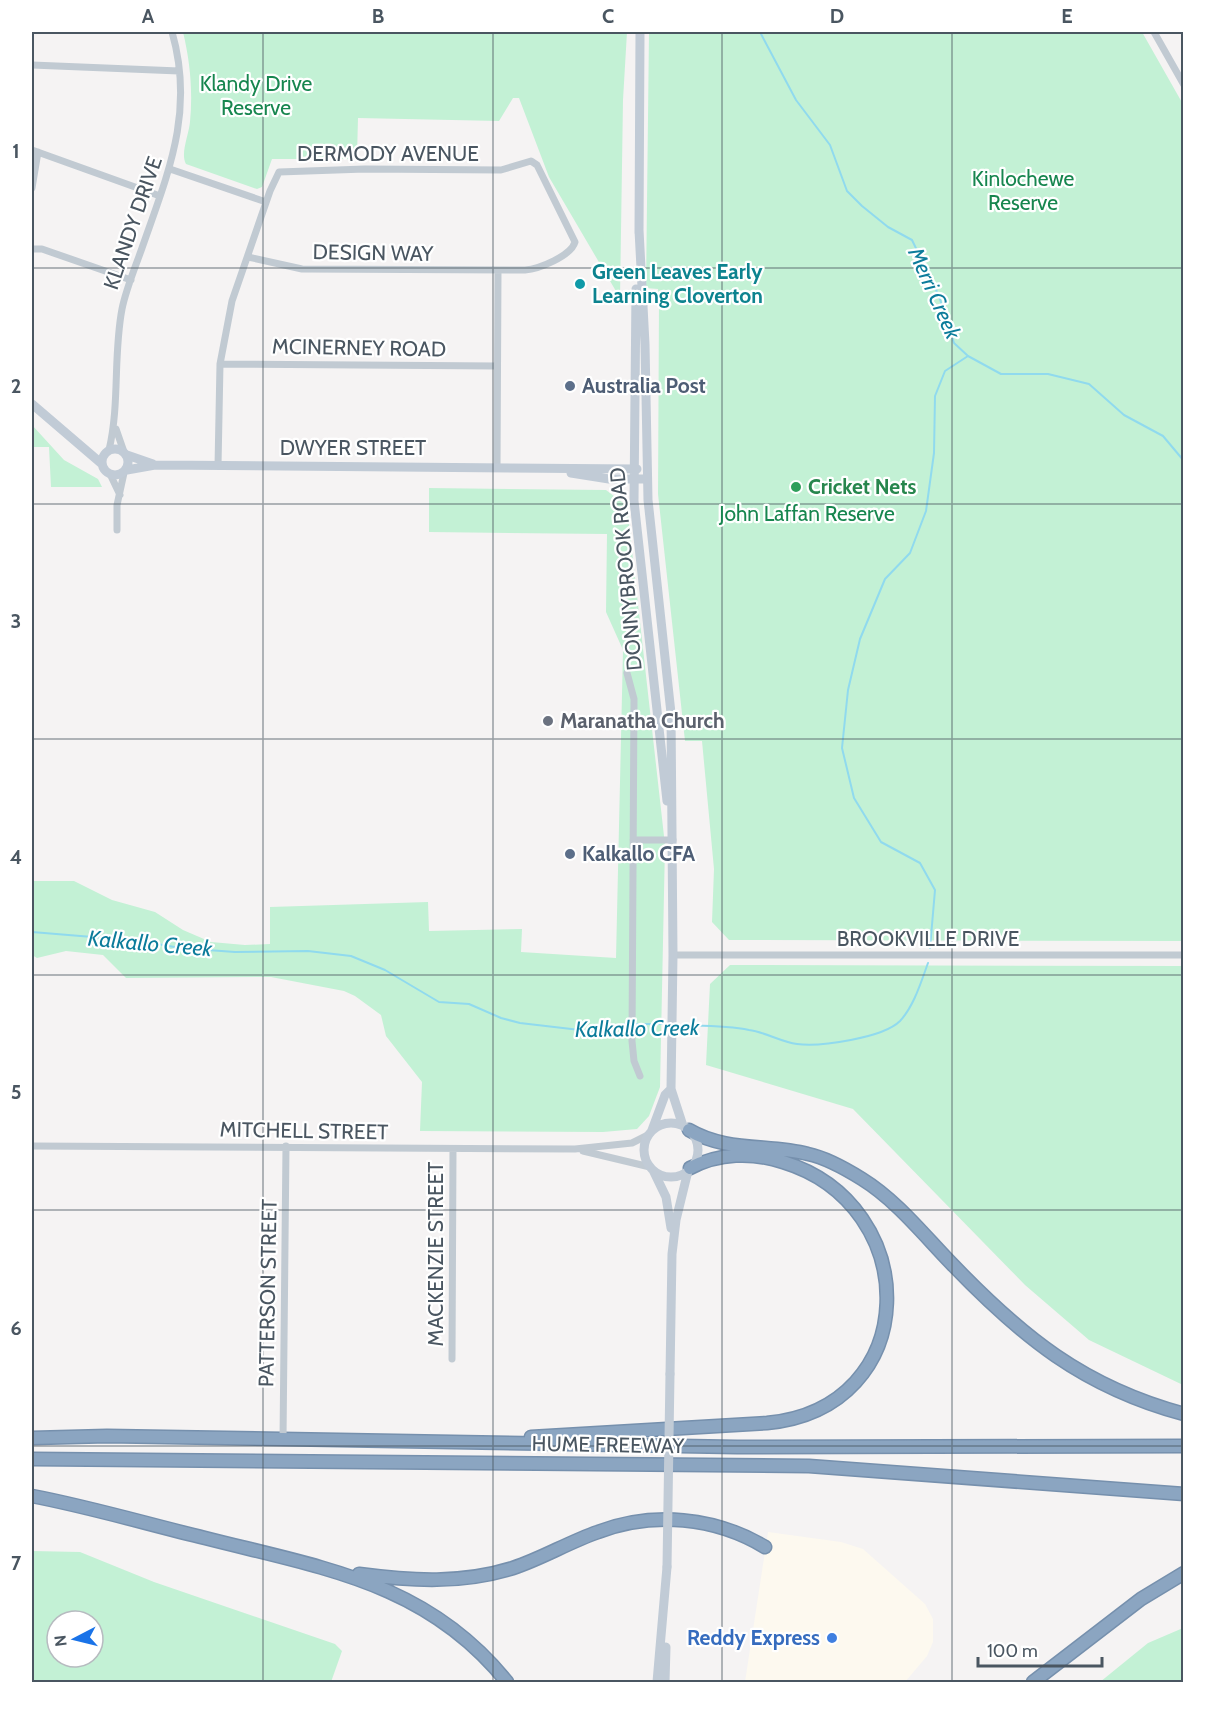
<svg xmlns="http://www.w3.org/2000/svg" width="1215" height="1714" font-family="Cabin,sans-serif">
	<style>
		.commercial { fill: #fdf9ef }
		.green { fill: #c3f1d5; fill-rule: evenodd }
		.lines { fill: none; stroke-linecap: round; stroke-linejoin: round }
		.stream { stroke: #90daee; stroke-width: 2 }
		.highway-casing { stroke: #7690ad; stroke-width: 15 }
		.street { stroke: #c1cad2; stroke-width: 7 }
		.secondary { stroke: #c1cbd6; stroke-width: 9 }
		.highway { stroke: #8ba5c1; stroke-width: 12 }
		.secondary-bridge { stroke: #c1cbd6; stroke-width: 9 }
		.grid { fill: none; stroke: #4a5661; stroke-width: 1.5; stroke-opacity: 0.55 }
		.culture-dot { fill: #0f9aa8; stroke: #fff; stroke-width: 2 }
		.service-dot { fill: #5c6f8a; stroke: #fff; stroke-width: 2 }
		.leisure-dot { fill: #2e9e5b; stroke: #fff; stroke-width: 2 }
		.worship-dot { fill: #6b7280; stroke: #fff; stroke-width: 2 }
		.shop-dot { fill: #3f7fe0; stroke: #fff; stroke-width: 2 }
		.labels { text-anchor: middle; stroke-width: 4.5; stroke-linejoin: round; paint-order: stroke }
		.park-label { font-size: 21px; fill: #17864f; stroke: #fff }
		.street-label { font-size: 21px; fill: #4a5661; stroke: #fff }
		.culture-label { font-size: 21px; font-weight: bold; fill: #0d838f; stroke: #fff; text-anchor: start }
		.service-label { font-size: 21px; font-weight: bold; fill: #4e5e75; stroke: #fff; text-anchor: start }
		.leisure-label { font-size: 21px; font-weight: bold; fill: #27864d; stroke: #fff; text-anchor: start }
		.worship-label { font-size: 21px; font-weight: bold; fill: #5b616d; stroke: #fff; text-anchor: start }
		.shop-label { font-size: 21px; font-weight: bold; fill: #366cbe; stroke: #fff; text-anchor: end }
		.water-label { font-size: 22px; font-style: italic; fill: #0c7c9b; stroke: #fff }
		.neatline { fill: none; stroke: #4a5661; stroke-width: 2 }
		.grid-label { font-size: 20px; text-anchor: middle; font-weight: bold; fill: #4a5661 }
	</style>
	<rect width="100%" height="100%" fill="#f5f3f3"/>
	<path class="commercial" d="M 768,1532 L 841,1542 L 863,1549 L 925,1604 L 933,1619 L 933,1642 L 927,1656 L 905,1682 L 745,1682 Z"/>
	<path class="green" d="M 183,32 L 627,32 L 623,100 L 620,298 L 549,177 L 519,98 L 513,98 L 499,121 L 358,118 L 357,156 L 353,159 L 272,159 L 262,187 L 257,189 L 186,164 C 180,154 189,134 190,122 C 193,91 190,61 183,32 Z
		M 649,32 L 1142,32 L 1184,106 L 1183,941 L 729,940 L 712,922 L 714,869 L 702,741 L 685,741 L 658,494 L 659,302 L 658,289 L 646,288 Z
		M 32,425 L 64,460 L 98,479 L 102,487 L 51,487 L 49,447 L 32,447 Z
		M 429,488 L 606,490 L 627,506 L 665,845 L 660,1087 L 649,1116 L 637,1129 L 603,1132 L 420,1131 L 422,1082 L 386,1036 L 381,1015 L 355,996 L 344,991 L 271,977 L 126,978 L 103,955 L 66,951 L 37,958 L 32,955 L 32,881 L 74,881 L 112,900 L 155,912 L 183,930 L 211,942 L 245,945 L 270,944 L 270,907 L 428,902 L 429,931 L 522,929 L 521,952 L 616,958 L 623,650 L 606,612 L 607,534 L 429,532 Z
		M 730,965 L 1183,966 L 1183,1385 L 1089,1340 L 1025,1285 L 853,1109 L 706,1065 L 710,984 Z
		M 32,1551 L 80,1552 L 154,1582 L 335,1644 L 342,1651 L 331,1682 L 32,1682 ZM 57,1621 L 93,1621 L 93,1657 L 57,1657 Z
		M 1183,1628 L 1183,1682 L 1100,1682 L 1148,1643 Z"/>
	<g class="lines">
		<path class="stream" d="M 760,32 L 796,100 L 830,145 L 847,191 L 862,206 L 888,227 L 912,240 L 939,296 L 954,343 L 968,356 L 1001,374 L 1048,374 L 1089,384 L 1124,415 L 1163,436 L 1184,461
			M 32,932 L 141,941 L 180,948 L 235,952 L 308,951 L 351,956 L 385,970 L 439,1002 L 469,1004 L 501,1018 L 520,1023 L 597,1032 L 608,1031 L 624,1024 L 669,1024
			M 930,948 L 935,890 L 920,863 L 881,842 L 854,798 L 842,748 L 848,690 L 860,639 L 885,579 L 910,553 L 926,511 L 934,453 L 935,396 L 945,371 L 968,356
			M 675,1025 C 699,1026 725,1025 749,1030 C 765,1032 781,1042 797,1044 C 820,1047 883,1038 900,1021 C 914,1006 921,982 928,963"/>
		<g class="highway-casing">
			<path id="highway" d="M 689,1130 C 726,1152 769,1144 808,1154 C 827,1158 846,1169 862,1179 C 896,1200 923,1234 951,1263 C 1021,1336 1083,1387 1184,1414
				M 531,1437 L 767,1423 C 924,1408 924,1205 783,1162 C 752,1152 719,1153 690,1168
				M 32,1438 L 107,1436 L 737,1447 L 1184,1446
				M 32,1459 L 809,1466 L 1184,1494
				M 32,1496 C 90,1507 147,1524 205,1538 C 322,1568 427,1582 507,1682
				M 359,1574 C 412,1581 462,1584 513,1568 C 543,1558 569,1542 598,1532 C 653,1511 715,1517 765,1547
				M 1033,1682 L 1141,1599 L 1184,1573"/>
		</g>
		<path class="street" d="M 1154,32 L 1184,85
			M 32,65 L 179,71
			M 32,150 L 160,196
			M 170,169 L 266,202
			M 32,188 L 38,152
			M 32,249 L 42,249 L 131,280
			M 220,364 L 497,366
			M 116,429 L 124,452
			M 109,450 C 120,403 113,356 122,309 C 126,289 135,268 142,248 C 168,173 195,112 172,32
			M 218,466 L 220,364 L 232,301 L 270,191 L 279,172 L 365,169 L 501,170 L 531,161 L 537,165 L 575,242 C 571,256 539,269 525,270 L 302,269 L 248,257
			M 497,468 L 498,271
			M 110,474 L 120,495
			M 117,530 L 117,505 L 124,473
			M 627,673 L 634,699 L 632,1041 L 634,1061 L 640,1076
			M 633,840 L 673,840
			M 673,955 L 1184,955
			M 32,1146 L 575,1149 L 632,1143 L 648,1135
			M 583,1151 L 650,1167
			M 452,1359 L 453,1149
			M 283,1440 L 286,1146"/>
		<path class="secondary" d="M 639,230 L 645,344 L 648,500 L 671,713 L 673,955 L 671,1089 L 683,1126
			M 639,233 L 640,32
			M 636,289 L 634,501 L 667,801
			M 32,404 L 102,464
			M102 462a13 13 0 1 1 26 0a13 13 0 1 1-26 0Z
			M 127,455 L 153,464
			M 127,470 L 155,465 L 637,469
			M 571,473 L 609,479 L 647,479
			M644 1150a27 27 0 1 1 54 0a27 27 0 1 1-54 0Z
			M 652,1130 L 665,1095 L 671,1089
			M 653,1170 L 666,1197 L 671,1228
			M 670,1374 L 672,1254 L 676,1220 L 688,1171
			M 657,1682 L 667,1567
			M 665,1682 L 666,1647"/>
		<use href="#highway" class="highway"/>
		<path class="secondary-bridge" d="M 667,1567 L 670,1374"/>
	</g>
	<path class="grid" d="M 263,32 L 263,1682M 493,32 L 493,1682M 722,32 L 722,1682M 952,32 L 952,1682M 32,268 L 1184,268M 32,504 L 1184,504M 32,739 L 1184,739M 32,975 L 1184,975M 32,1210 L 1184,1210M 32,1446 L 1184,1446"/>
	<circle class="culture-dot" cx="580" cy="284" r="6"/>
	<g class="service-dot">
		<circle cx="570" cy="386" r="6"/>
		<circle cx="570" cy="854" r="6"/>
	</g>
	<circle class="leisure-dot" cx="796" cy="487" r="6"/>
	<circle class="worship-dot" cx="548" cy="721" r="6"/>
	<circle class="shop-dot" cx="832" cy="1638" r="6"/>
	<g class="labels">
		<g class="park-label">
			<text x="256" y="91">Klandy Drive<tspan x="256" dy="24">Reserve</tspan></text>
			<text x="1023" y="186">Kinlochewe<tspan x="1023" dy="24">Reserve</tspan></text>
			<text x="807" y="521">John Laffan Reserve</text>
		</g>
		<g class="street-label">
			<text x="388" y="161">DERMODY AVENUE</text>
			<text transform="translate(133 223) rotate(-71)" y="7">KLANDY DRIVE</text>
			<text transform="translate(373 253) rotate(1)" y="7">DESIGN WAY</text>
			<text transform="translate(359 348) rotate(1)" y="7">MCINERNEY ROAD</text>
			<text x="353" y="455">DWYER STREET</text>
			<text transform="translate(626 569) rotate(-95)" y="7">DONNYBROOK ROAD</text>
			<text x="928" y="946">BROOKVILLE DRIVE</text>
			<text transform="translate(304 1131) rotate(1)" y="7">MITCHELL STREET</text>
			<text transform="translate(436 1254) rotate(-90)" y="7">MACKENZIE STREET</text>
			<text transform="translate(268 1293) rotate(-89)" y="7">PATTERSON STREET</text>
			<text transform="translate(608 1445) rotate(1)" y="7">HUME FREEWAY</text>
		</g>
		<g class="culture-label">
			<text x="592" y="279">Green Leaves Early<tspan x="592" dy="24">Learning Cloverton</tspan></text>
		</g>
		<g class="service-label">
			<text x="582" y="393">Australia Post</text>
			<text x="582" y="861">Kalkallo CFA</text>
		</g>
		<g class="leisure-label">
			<text x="808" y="494">Cricket Nets</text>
		</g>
		<g class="worship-label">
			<text x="560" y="728">Maranatha Church</text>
		</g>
		<g class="shop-label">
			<text x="820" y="1645">Reddy Express</text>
		</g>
		<g class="water-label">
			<text transform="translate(935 293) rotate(66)" y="8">Merri Creek</text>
			<text transform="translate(150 943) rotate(5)" y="8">Kalkallo Creek</text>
			<text transform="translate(637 1028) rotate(-1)" y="8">Kalkallo Creek</text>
		</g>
	</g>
	<rect width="1215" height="1714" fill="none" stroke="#ffffff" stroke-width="66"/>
	<g transform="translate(75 1639) rotate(263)"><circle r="28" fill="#ffffff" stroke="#b7bbc0" stroke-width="1.5"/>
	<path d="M0-4.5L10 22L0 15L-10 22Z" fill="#1a73e8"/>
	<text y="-9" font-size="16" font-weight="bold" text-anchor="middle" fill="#4a5661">N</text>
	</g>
	<path d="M978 1657v9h124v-9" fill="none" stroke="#4a5661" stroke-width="3"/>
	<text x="987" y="1657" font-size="18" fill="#4a5661" stroke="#ffffff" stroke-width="4.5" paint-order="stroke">100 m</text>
	<rect x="33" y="33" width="1149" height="1648" class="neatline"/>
	<g class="grid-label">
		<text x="148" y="23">A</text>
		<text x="378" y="23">B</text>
		<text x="608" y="23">C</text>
		<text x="837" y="23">D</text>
		<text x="1067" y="23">E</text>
		<text x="16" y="158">1</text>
		<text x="16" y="393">2</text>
		<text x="16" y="628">3</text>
		<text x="16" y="864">4</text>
		<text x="16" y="1099">5</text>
		<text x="16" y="1335">6</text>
		<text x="16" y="1570">7</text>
	</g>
</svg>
